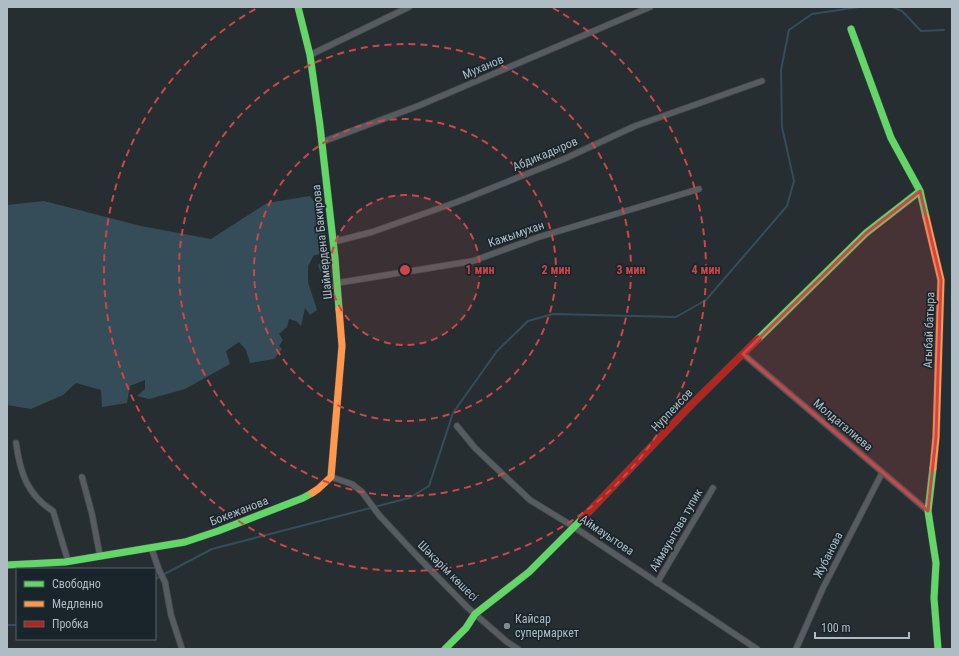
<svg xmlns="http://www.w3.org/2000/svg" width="959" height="656" font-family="'Roboto Condensed',sans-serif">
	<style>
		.water { fill: #354d58 }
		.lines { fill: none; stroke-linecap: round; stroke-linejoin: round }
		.stream { stroke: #354d58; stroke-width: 2 }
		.street-casing { stroke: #44494c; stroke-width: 7 }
		.fast-casing { stroke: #44494c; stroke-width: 8 }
		.slow-casing { stroke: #44494c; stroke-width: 8 }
		.jam-casing { stroke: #44494c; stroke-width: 8 }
		.street { stroke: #565c5f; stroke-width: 5.5 }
		.fast { stroke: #63d668; stroke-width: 7 }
		.slow { stroke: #ff974d; stroke-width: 7 }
		.jam { stroke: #b3261e; stroke-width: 7 }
		.marked { fill: #ce4647; fill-opacity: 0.2; stroke: #ce4647; stroke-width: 3; stroke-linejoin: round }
		.ring { fill: none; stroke: #ce4647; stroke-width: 2; stroke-dasharray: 7 5 }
		.poi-dot { fill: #7f8a90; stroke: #1a252b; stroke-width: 1.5 }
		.labels { text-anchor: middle; stroke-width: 3.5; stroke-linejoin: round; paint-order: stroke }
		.street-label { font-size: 12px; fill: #afbcc3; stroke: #1a252b }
		.poi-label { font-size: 12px; fill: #afbcc3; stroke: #1a252b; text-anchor: start }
		.centre { fill: #ce4647; stroke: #1a252b; stroke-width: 2 }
		.ring-label { font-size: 12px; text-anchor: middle; font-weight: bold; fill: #ce4647; stroke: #1a252b; stroke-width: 3.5; stroke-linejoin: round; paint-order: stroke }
	</style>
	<rect width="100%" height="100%" fill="#262e32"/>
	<path class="water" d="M 310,196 L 321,210 L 328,250 L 329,269 L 321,273 L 318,265 L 323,260 L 323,254 L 314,255 L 308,266 L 308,282 L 317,310 L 310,315 L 305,308 L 301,326 L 296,321 L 289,319 L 287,327 L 279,334 L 283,340 L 279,346 L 282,349 L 274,359 L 250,363 L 246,350 L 239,342 L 226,351 L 230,364 L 185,389 L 149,399 L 137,396 L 145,389 L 145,380 L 130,386 L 127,403 L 102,407 L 101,390 L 76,383 L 63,395 L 31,409 L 7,405 L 7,205 L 44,201 L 141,226 L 211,239 L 267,203 Z"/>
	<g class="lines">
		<path class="stream" d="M 892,7 L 902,11 L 921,31 L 944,30
			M 155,579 L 212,549 L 409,498 L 429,486 L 453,413 L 497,351 L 528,321 L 553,314 L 676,317 L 706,300 L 787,206 L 794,181 L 782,127 L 781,70 L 789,30 L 812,14 L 859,7
			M 7,625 L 17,625"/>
		<g class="street-casing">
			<path id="street" d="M 310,55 L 409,7
				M 322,142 L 418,106 L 650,7
				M 333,242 L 372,232 L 457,202 L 564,159 L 635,126 L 762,81
				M 337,283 L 473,261 L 539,237 L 699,189
				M 743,354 L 928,511
				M 457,426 L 475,448 L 530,500 L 574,527 L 757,649
				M 16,443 C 20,472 27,495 53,511 L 68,561
				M 82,477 L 92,514 L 100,556
				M 331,477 L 352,484 L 362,492 L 379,515 L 417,556 L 467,607 L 507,642 L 518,649
				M 151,547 L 159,570 L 165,582 L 171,615 L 182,649
				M 657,583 L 713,488
				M 796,649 L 823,588 L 882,473"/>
		</g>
		<g class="fast-casing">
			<path id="fast" d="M 298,7 L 310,55 L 320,126 L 335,258 L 339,309
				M 851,29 L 891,138 L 920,191 L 926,217
				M 758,339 L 866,233 L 920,191
				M 933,468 L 928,511 L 936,563 L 934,598 L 938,649
				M 7,565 L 65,562 L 185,542 L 218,531 L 303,498 L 312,493
				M 445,649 L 466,628 L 475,614 L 529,572 L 582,519"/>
		</g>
		<g class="slow-casing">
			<path id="slow" d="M 926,217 L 941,280 L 936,437 L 933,468
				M 312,493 L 318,489 L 331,477 L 342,346 L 339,309"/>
		</g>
		<g class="jam-casing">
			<path id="jam" d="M 582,519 L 692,404 L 758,339"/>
		</g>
		<use href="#street" class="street"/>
		<use href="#fast" class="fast"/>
		<use href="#slow" class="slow"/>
		<use href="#jam" class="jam"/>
	</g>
	<path class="marked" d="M 920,191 L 941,280 L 936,437 L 928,511 L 743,354 L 866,233 Z"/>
	<circle cx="405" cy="270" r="75" fill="#ce4647" fill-opacity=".12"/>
	<g class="ring">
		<circle cx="405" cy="270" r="75"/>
		<circle cx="405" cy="270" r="151"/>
		<circle cx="405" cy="270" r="226"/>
		<path d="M553 8A301 301 0 1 1 257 8"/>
	</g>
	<circle class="poi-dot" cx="507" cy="626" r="4"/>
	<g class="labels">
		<g class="street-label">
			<text transform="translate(483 67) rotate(-23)" y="4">Муханов</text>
			<text transform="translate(545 154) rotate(-23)" y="4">Абдикадыров</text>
			<text transform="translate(516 234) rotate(-19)" y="4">Кажымухан</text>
			<text transform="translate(322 242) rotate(-96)" y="4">Шаймердена Бакирова</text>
			<text transform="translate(929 330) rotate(-88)" y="4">Агыбай батыра</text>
			<text transform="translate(672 410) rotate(-46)" y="4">Нурпеисов</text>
			<text transform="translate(843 425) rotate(40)" y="4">Молдагалиева</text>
			<text transform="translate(239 511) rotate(-21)" y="4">Бокежанова</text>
			<text transform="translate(676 530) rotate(-60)" y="4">Аймауытова тупик</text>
			<text transform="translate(607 535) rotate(34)" y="4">Аймауытова</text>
			<text transform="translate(828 555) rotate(-63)" y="4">Жубанова</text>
			<text transform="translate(448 571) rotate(45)" y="4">Шәкәрім көшесі</text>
		</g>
		<g class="poi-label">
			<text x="515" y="623">Кайсар<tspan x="515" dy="14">супермаркет</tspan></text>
		</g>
	</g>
	<circle cx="405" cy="270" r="6" class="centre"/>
	<g class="ring-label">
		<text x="480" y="274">1 мин</text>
		<text x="556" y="274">2 мин</text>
		<text x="631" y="274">3 мин</text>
		<text x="706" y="274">4 мин</text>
	</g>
	<rect width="959" height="656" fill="none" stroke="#afbcc3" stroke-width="16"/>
	<rect x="16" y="568" width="140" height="72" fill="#1a252b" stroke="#566168"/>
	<rect x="24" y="581" width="20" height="6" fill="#63d668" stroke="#566168"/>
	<text x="52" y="588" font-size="12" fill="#afbcc3">Свободно</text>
	<rect x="24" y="601" width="20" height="6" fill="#ff974d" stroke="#566168"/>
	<text x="52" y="608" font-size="12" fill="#afbcc3">Медленно</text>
	<rect x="24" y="621" width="20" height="6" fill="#b3261e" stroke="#566168"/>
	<text x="52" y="628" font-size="12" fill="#afbcc3">Пробка</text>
	<path d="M815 632v6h94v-6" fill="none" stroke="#afbcc3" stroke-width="2"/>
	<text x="821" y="632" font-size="12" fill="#afbcc3" stroke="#1a252b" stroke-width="3" paint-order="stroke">100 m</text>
</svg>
